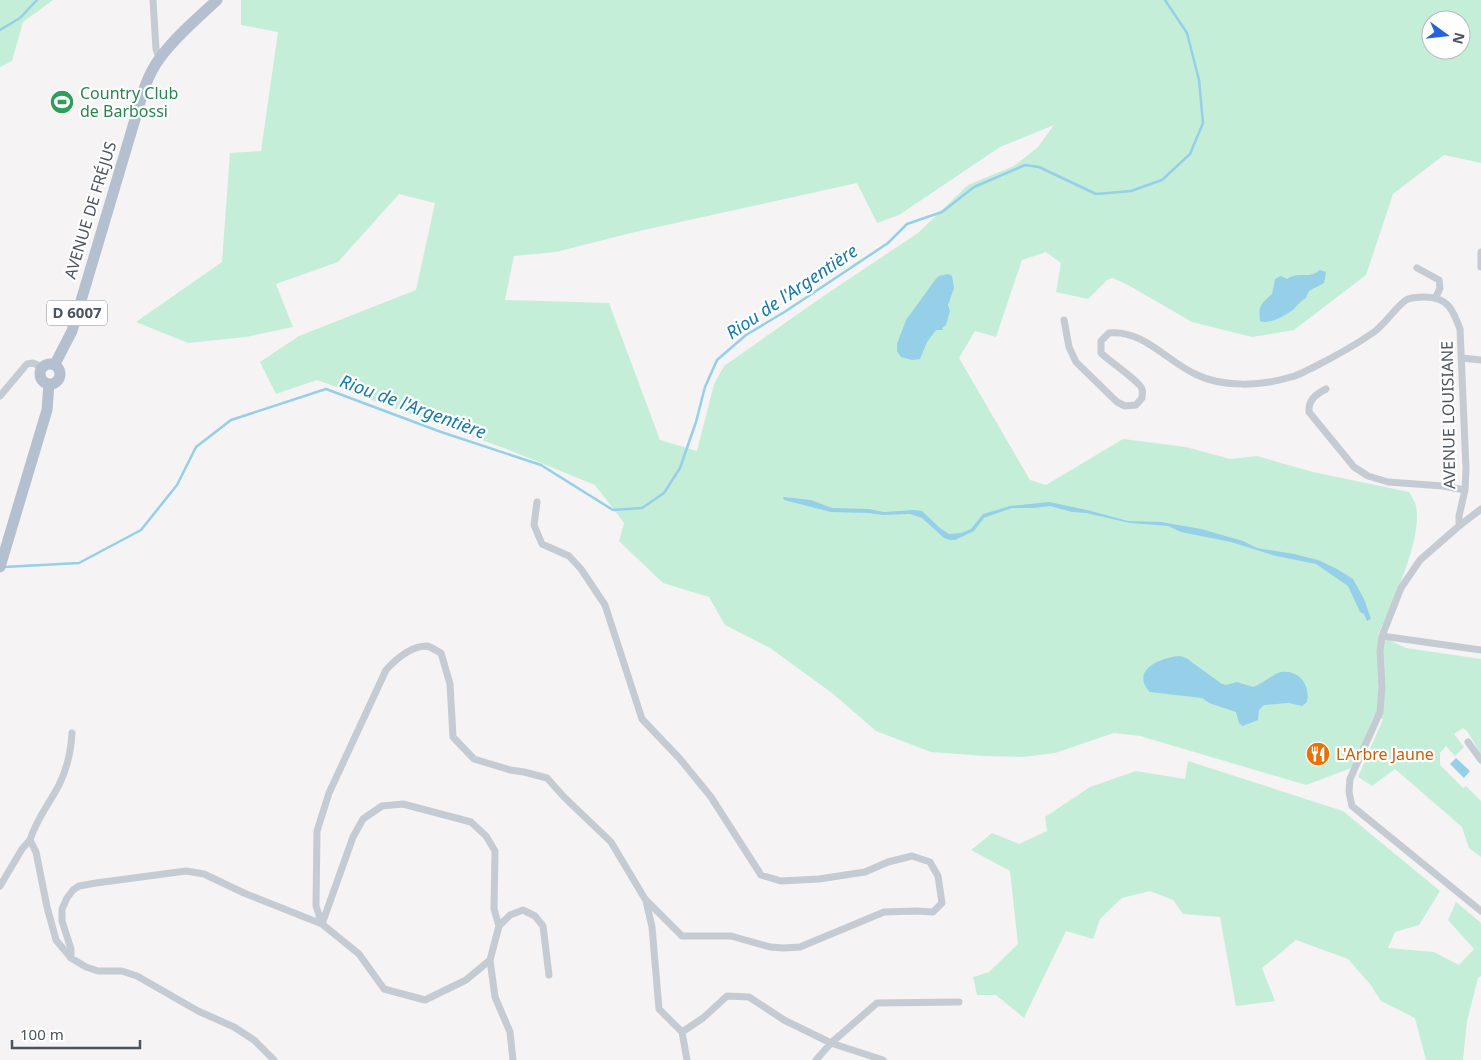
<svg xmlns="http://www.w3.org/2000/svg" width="1481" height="1060" font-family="'Noto Sans',sans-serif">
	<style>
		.green { fill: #c5eed9; fill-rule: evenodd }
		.water { fill: #95cfe8 }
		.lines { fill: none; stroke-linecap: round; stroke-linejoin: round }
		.stream { stroke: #95cfe8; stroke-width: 2.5 }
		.minor { stroke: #c4cbd3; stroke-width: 7 }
		.primary { stroke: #b4bfcf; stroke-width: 11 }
		.labels { text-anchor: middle; stroke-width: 4.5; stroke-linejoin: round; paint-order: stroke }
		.shield { fill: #fff; stroke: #81878f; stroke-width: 1 }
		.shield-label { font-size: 15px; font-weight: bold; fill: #4b545f }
		.leisure-label { font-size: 16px; fill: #27864d; stroke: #fff; text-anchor: start }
		.street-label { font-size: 16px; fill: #4b545f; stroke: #fff }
		.food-label { font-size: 16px; fill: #c56008; stroke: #fff; text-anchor: start }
		.water-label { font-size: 18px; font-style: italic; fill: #157ba8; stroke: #fff }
	</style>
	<rect width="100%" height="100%" fill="#f5f3f3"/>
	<path class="green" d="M 0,0 L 53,0 L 23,22 L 12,61 L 0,67 Z
		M 241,0 L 1481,0 L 1481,163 L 1444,155 L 1393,194 L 1366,275 L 1294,330 L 1252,337 L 1192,322 L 1128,285 L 1113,278 L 1107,280 L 1088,299 L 1056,292 L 1061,263 L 1046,252 L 1022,260 L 996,337 L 975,331 L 959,358 L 1030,480 L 1046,485 L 1123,439 L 1186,447 L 1230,459 L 1257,456 L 1313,472 L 1409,492 C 1411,496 1415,501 1416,506 C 1423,539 1392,603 1378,635 L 1406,648 L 1481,659 L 1481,754 L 1467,731 L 1463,728 L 1454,734 L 1464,747 L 1455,756 L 1446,746 L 1440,753 L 1440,765 L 1463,788 L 1466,786 L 1481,801 L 1481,857 L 1469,848 L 1462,827 L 1395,769 L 1372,786 L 1358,777 L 1383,719 L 1373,718 L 1354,767 L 1306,785 L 1140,736 L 1114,733 L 1055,753 L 1023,757 L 985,756 L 931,752 L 876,731 L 832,693 L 770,648 L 725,625 L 709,597 L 663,583 L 619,541 L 624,523 L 595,485 L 509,450 L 317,380 L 276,394 L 260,362 L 299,336 L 416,290 L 435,203 L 399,194 L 338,262 L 276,284 L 293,327 L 246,337 L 188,343 L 136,322 L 222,262 L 230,153 L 261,151 L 278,32 L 241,25 ZM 1431,20 L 1461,20 L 1461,50 L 1431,50 ZM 1054,125 L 1038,147 L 1014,166 L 968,185 L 918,233 L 825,295 L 724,366 L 714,384 L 697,451 L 660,440 L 609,303 L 505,300 L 514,256 L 556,252 L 635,232 L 857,183 L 877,223 L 899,215 L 1000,147 Z
		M 1188,761 L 1343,811 L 1440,891 L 1419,925 L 1395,932 L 1388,948 L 1434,952 L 1459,965 L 1474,949 L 1448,920 L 1456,902 L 1481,923 L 1481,976 L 1478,978 L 1467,1021 L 1463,1060 L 1426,1060 L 1415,1018 L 1381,1001 L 1370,984 L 1348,959 L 1296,940 L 1262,968 L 1275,1001 L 1236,1006 L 1220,917 L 1183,914 L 1173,900 L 1150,891 L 1122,898 L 1100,919 L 1093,939 L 1066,931 L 1024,1018 L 996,995 L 977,995 L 973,977 L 989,972 L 1018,944 L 1010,871 L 971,850 L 992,833 L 1019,844 L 1047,831 L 1045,817 L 1090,787 L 1136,771 L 1185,779 Z"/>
	<path class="water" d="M 1320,270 L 1326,272 L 1324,283 L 1309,291 L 1306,298 C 1300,301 1298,305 1294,309 C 1286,315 1270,325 1260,321 C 1258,305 1261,304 1272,294 L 1275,279 L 1281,276 L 1287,279 C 1297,272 1304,277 1313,274 C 1315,274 1318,271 1320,270 Z
		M 948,274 L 952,276 L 954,288 L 948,305 L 950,311 L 946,325 L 942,328 L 943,330 L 936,330 L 927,342 L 920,359 L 912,360 L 901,357 L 897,351 L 897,344 L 906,320 L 935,280 L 939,276 Z
		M 783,497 L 811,500 L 832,508 L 869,509 L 884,512 L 914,510 L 922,511 L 940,528 L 949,534 L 961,533 L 971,529 L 983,514 L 1010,506 L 1049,502 L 1087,510 L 1128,521 L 1161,522 L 1201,529 L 1243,541 L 1257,548 L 1294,554 L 1318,560 L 1337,569 L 1353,579 L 1364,599 L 1371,619 L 1367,621 L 1364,614 L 1360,612 L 1348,586 L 1316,564 L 1276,556 L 1231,542 L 1181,532 L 1168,526 L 1130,523 L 1086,513 L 1072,512 L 1050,506 L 1034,508 L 1012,508 L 989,516 L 984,518 L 974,531 L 955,540 L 950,540 L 944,538 L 922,518 L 910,514 L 883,515 L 868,513 L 831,512 L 784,500 Z
		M 1180,656 L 1186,658 L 1222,684 L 1226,685 L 1237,682 L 1253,687 C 1262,684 1273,674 1281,672 C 1299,669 1311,686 1307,702 L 1302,706 L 1289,703 L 1264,705 L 1259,710 L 1258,720 L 1243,726 L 1239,723 L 1236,712 L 1209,703 L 1202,698 L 1150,692 C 1129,670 1162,657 1180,656 Z
		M 1456,758 L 1470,771 L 1464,778 L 1450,764 Z"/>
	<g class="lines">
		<path class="stream" d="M 0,30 L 20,18 L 37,0
			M 4,567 L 79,563 L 141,530 L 177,485 L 196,447 L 231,420 L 326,389 L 441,432 L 541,465 L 613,510 L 642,508 L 664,493 L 680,468 L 696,422 L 705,387 L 717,360 L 746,335 L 786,311 L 888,243 L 907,224 L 942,212 L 974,187 L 1025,165 L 1039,167 L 1096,194 L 1131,191 L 1162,180 L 1190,154 L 1203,123 L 1199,80 L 1187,33 L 1165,0"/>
		<path class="minor" d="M 153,0 L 156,49 L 159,58
			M 1481,252 L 1481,267
			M 1417,268 L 1439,280 L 1440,288 L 1436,297
			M 1064,320 L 1069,347 L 1076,362 L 1117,402 L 1125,406 L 1136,405 L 1142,398 C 1142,395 1143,392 1142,389 C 1140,382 1109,361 1101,353 L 1101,341 L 1109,333 C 1142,329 1167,361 1195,374 C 1223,388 1262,386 1291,377 C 1298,376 1305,371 1312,368 C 1334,357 1354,346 1374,332 C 1386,323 1394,309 1406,300 C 1411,297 1419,297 1425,297 C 1448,297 1453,310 1460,329 L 1466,469 L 1465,490 L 1459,516 L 1459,526
			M 1462,358 L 1481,360
			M 1326,389 C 1316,394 1308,400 1309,412 L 1354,467 L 1368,476 L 1388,482 L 1443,486 L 1465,490
			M 0,396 L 27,364 L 33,363 L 42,367
			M 1481,509 L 1459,526 L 1420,560 L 1401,588 L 1382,636 L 1380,651 L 1382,687 L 1380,712 L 1350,779 L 1349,792 L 1352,806 L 1481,911
			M 1382,636 L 1481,650
			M 72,733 C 71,751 67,769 59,785 C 49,804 36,820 30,840 L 36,852 L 47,907 L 56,940 L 71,958 L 86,967 L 98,971 L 122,971 L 137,976 L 198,1011 L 234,1027 L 254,1040 L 274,1060
			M 1468,742 L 1481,760
			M 0,886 L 22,849 L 30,840
			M 646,901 L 652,927 L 659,1009 L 682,1032
			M 499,926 L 494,909 L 495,851 L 486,836 L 471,822 L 403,804 L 382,806 L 363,819 L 353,837 L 322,924 L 359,954 L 384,989 L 425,1000 L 466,980 L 490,960 L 499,926 L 510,915 L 523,910 L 535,916 L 543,926 L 549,975
			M 71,958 L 71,949 L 62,921 L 62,909 L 67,898 L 73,890 L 79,886 L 96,883 L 186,871 L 204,874 L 244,893 L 322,924 L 316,906 L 317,831 L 329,793 L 386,670 C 396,659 411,646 427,646 C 431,647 437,651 441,653 L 450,684 L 453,737 L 474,759 L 510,770 L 524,772 L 547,778 L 564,797 L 611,842 L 645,899 L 682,936 L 731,936 L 770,947 L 784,948 L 800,947 L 884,912 L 916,911 L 933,912 L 942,903 L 938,876 L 930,862 L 912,856 L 888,862 L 865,872 L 819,879 L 781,881 L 761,875 L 711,797 L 680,759 L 642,719 L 605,605 L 581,569 L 569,556 L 542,544 L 534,525 L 537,502
			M 490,960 L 495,997 L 510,1032 L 513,1060
			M 682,1032 L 703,1018 L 727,996 L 749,997 L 784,1020 L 831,1043 L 883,1060
			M 682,1032 L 687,1060
			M 816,1060 L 831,1043 L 877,1003 L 959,1002"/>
		<path class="primary" d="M40 374a10 10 0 1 1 20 0a10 10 0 1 1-20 0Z
			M 55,364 L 72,331 L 144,89 C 148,78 153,67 160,58 C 176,36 198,18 217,0
			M 0,567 L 47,410 L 49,384"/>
	</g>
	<defs>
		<g id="stadium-disc" transform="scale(1.25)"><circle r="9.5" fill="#2e9e5b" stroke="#fff"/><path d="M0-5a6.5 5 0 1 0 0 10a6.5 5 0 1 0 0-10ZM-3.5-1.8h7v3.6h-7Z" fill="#fff"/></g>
		<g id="restaurant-disc" transform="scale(1.25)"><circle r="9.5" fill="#e8710a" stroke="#fff"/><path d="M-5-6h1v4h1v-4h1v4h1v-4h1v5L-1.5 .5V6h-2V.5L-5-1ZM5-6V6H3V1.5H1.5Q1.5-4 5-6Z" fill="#fff"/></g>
	</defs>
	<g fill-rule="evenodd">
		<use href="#stadium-disc" x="62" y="102"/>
		<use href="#restaurant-disc" x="1318" y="754"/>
	</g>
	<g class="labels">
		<rect class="shield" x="47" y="300.5" width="60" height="25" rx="4"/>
		<g class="shield-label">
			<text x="77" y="318">D 6007</text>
		</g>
		<g class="leisure-label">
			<text x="80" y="99">Country Club<tspan x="80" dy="18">de Barbossi</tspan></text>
		</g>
		<g class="street-label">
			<text transform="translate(90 210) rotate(-73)" y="6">AVENUE DE FRÉJUS</text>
			<text transform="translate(1448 415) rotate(-91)" y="6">AVENUE LOUISIANE</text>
		</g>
		<g class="food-label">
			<text x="1336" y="760">L'Arbre Jaune</text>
		</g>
		<g class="water-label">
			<text transform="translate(792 292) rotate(-34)" y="6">Riou de l'Argentière</text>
			<text transform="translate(413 407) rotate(20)" y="6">Riou de l'Argentière</text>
		</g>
	</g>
	<g transform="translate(1446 35) rotate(105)"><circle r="24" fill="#ffffff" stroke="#b7bbbf"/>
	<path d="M0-4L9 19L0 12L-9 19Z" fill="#2563dc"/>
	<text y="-8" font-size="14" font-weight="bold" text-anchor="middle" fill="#4b545f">N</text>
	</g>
	<path d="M12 1040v8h128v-8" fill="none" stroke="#4b545f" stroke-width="2.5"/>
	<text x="20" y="1040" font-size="15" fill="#4b545f" stroke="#ffffff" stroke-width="4" paint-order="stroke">100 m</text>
</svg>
